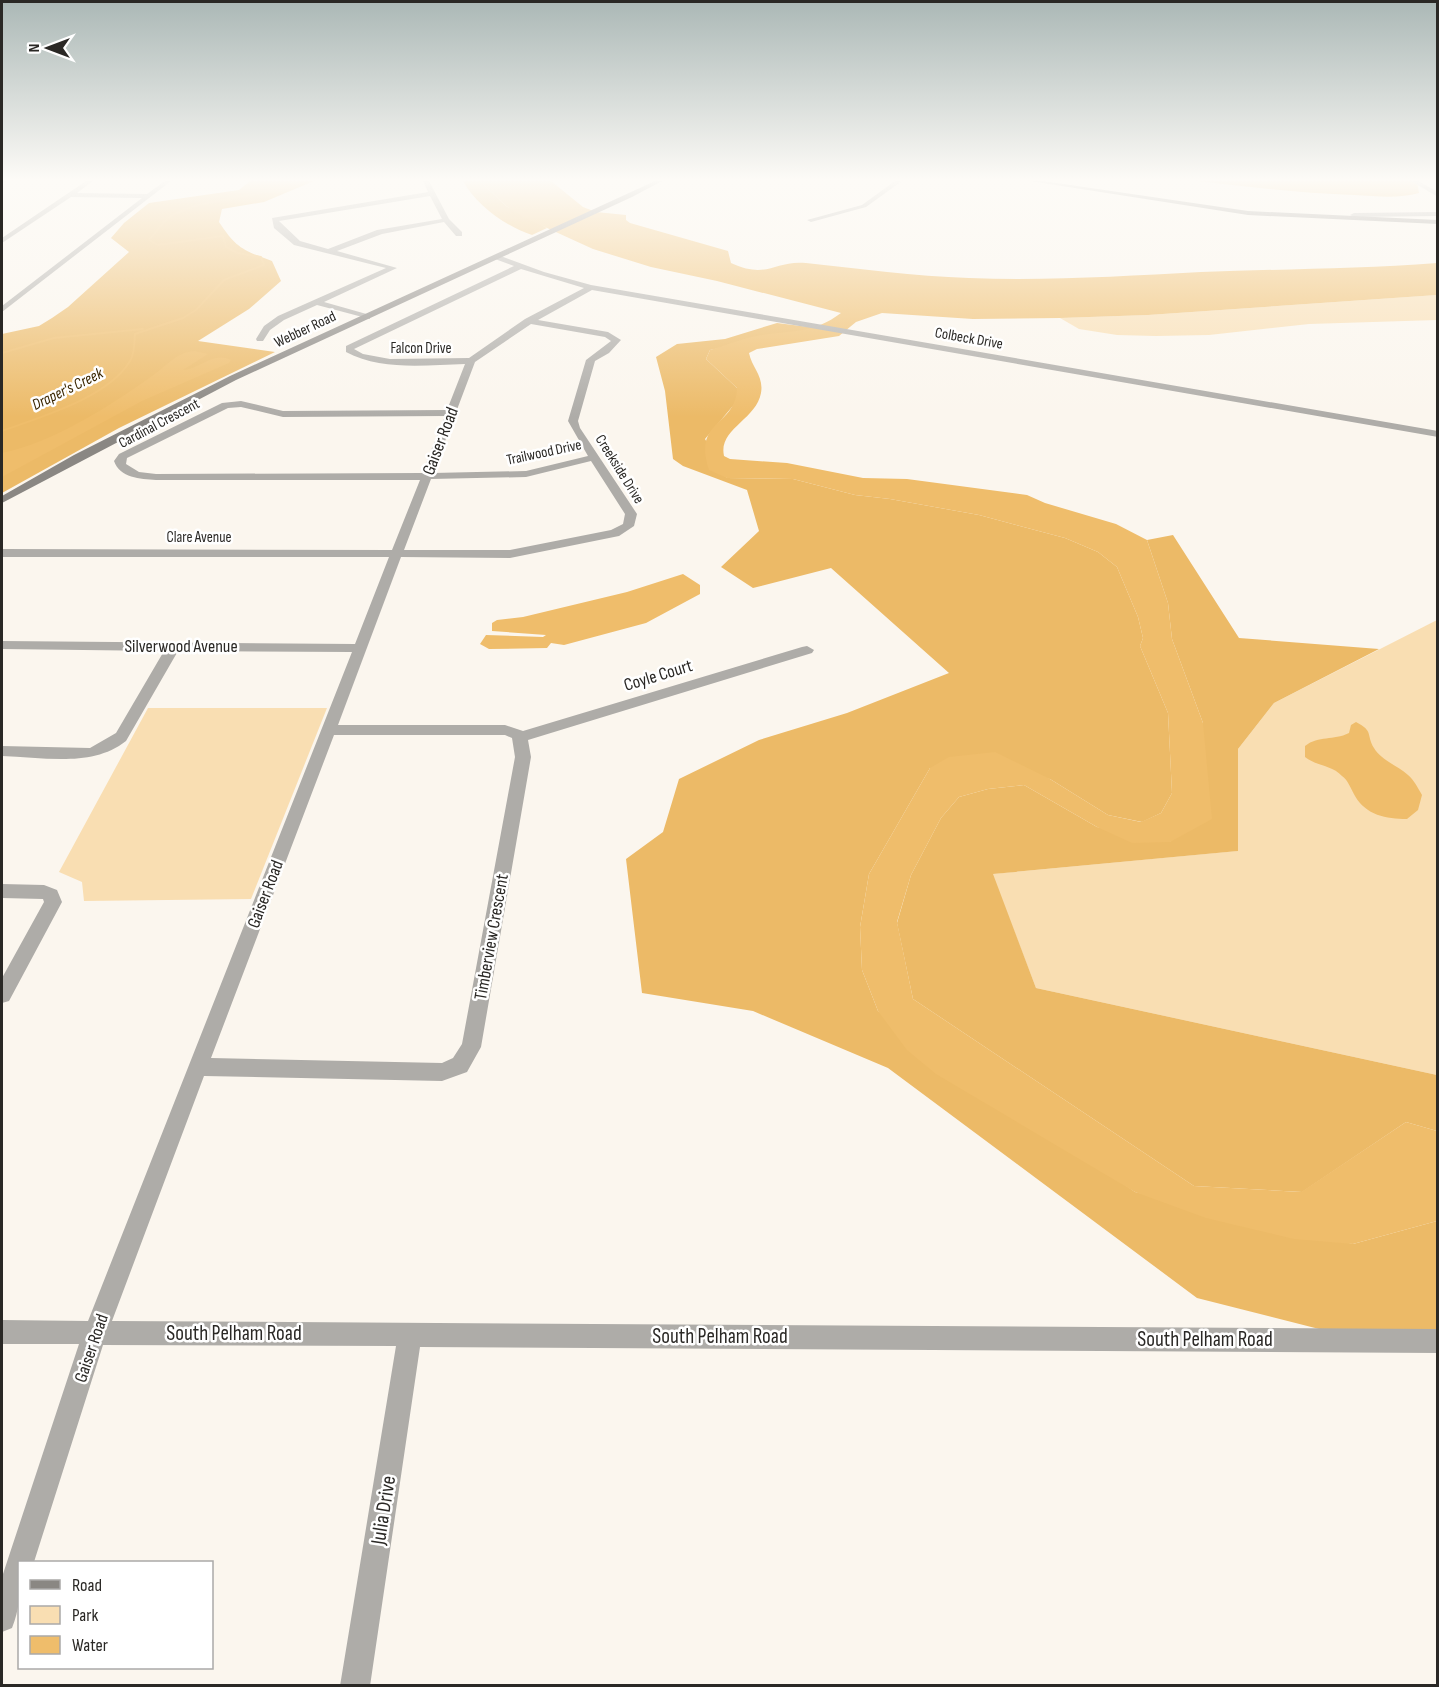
<svg xmlns="http://www.w3.org/2000/svg" width="1439" height="1687" font-family="'Sofia Sans Condensed',sans-serif">
	<style>
		.green { fill: #f9deb2 }
		.forest { fill: #ecba67 }
		.water { fill: #efbd6b }
		.lines { fill: none; stroke-linecap: round; stroke-linejoin: round }
		.stream { stroke: #efbd6b; stroke-width: 2 }
		.minor { fill: #aeaca8; fill-rule: evenodd }
		.secondary { fill: #8a8783; fill-rule: evenodd }
		.labels { text-anchor: middle; stroke-width: 5; stroke-linejoin: round; paint-order: stroke }
		.far-street-label { font-size: 15px; fill: #2a2825; stroke: #fff }
		.far-water-label { font-size: 16px; font-style: italic; fill: #3a2601; stroke: #fff }
		.street-label { font-size: 18px; fill: #2a2825; stroke: #fff }
		.near-street-label { font-size: 21px; fill: #2a2825; stroke: #fff }
	</style>
	<rect width="100%" height="100%" fill="#fbf6ee"/>
	<path class="green" d="M 1437,295 L 1437,320 L 1309,324 L 1209,335 L 1156,336 L 1117,335 L 1079,329 L 1060,318 L 1148,315 Z
		M 1437,620 L 1437,1075 L 1036,988 L 992,874 L 1237,851 L 1238,749 L 1274,703 Z
		M 148,708 L 327,708 L 251,899 L 84,901 L 82,882 L 59,872 Z"/>
	<path class="forest" d="M 250,181 L 314,181 L 264,202 L 222,209 L 219,222 C 237,249 243,250 272,261 L 281,281 L 249,309 L 198,341 L 275,352 L 119,428 L 2,493 L 2,334 L 39,326 L 52,318 L 68,307 L 129,252 L 111,238 L 124,223 L 149,203 L 239,190 Z
		M 463,181 L 480,181 L 506,206 L 547,228 L 532,235 C 505,226 476,205 463,181 Z
		M 1197,181 L 1417,181 L 1419,193 C 1398,199 1376,196 1354,195 C 1302,193 1249,187 1197,181 Z
		M 777,323 L 817,328 L 710,350 L 706,359 L 737,388 L 737,401 L 705,439 L 727,478 L 793,479 L 855,495 L 890,499 L 979,515 L 1065,538 L 1098,552 L 1117,567 L 1138,617 L 1143,638 L 1140,646 L 1168,713 L 1172,793 L 1161,813 L 1142,822 L 1108,815 L 1050,779 L 930,768 L 869,874 L 860,927 L 862,970 L 878,1011 L 1135,1192 L 1353,1244 L 1437,1221 L 1437,1347 L 1378,1344 L 1197,1298 L 888,1068 L 753,1011 L 642,993 L 626,859 L 663,832 L 679,779 L 759,740 L 847,713 L 949,673 L 831,568 L 753,588 L 721,567 L 759,531 L 747,490 L 683,466 L 673,459 L 665,391 L 656,357 L 677,344 L 725,339 Z
		M 1173,535 L 1239,638 L 1379,649 L 1274,703 L 1238,749 L 1238,851 L 993,874 L 1036,988 L 1437,1075 L 1437,1131 L 1406,1122 L 1302,1192 L 1194,1186 L 913,999 L 897,923 L 911,875 L 941,818 L 959,797 L 988,789 L 1024,785 L 1097,827 L 1170,842 L 1203,723 L 1172,639 L 1168,603 L 1147,540 Z"/>
	<path class="water" d="M 480,181 L 551,181 L 583,207 L 596,212 L 626,215 L 626,220 L 630,223 L 728,251 L 731,263 C 768,280 774,260 806,263 C 860,269 914,276 969,278 C 1047,281 1124,276 1201,272 C 1280,269 1359,269 1437,263 L 1437,295 L 1148,315 L 1060,318 L 973,319 L 882,313 L 856,322 L 839,336 L 757,349 L 749,353 C 752,368 764,376 761,393 C 756,420 718,429 724,456 L 730,459 L 787,463 L 863,478 L 907,479 L 1027,495 L 1045,503 L 1116,524 L 1147,540 L 1168,603 L 1172,639 L 1203,723 L 1212,819 L 1170,842 L 1132,843 L 1097,827 L 1024,785 L 988,789 L 959,797 L 941,818 L 911,875 L 897,922 L 913,999 L 1194,1186 L 1301,1192 L 1406,1122 L 1437,1131 L 1437,1221 L 1353,1244 L 1294,1239 L 1206,1218 L 1135,1192 L 936,1074 L 907,1050 L 878,1011 L 862,970 L 860,927 L 869,874 L 930,768 L 949,757 L 995,752 L 1050,779 L 1108,815 L 1141,822 L 1161,813 L 1172,793 L 1168,713 L 1140,646 L 1143,638 L 1138,617 L 1117,567 L 1098,552 L 1065,538 L 979,515 L 890,499 L 855,495 L 793,479 L 727,478 L 709,470 C 692,419 736,427 737,388 L 706,359 L 710,350 C 725,346 740,339 756,336 C 789,330 812,335 841,313 L 717,281 L 651,267 L 593,249 L 523,217 L 506,206 Z
		M 195,351 L 208,354 L 183,370 C 200,369 213,351 231,360 L 229,363 L 142,401 L 2,477 L 2,453 C 52,443 110,406 152,376 C 167,366 176,352 195,351 Z
		M 683,574 L 700,585 L 700,594 L 646,623 L 564,645 L 551,643 L 547,648 L 489,649 L 480,644 L 486,635 L 543,637 L 546,635 L 492,631 L 492,623 L 497,620 L 523,617 L 627,592 Z
		M 1356,722 C 1374,731 1366,735 1374,748 C 1381,760 1398,766 1408,775 C 1414,780 1418,788 1422,795 L 1418,810 L 1407,819 C 1386,819 1366,815 1355,796 C 1351,789 1348,780 1342,776 C 1332,765 1316,766 1305,757 L 1305,746 C 1319,735 1333,741 1349,733 L 1351,725 Z"/>
	<g class="lines">
		<path class="stream" d="M 2,353 L 54,338 L 143,329
			M 2,431 C 40,417 108,398 130,361 C 135,353 134,343 135,334 L 183,318 L 196,310 L 224,280 L 264,265 L 261,257 L 237,253 L 226,247 L 223,236 L 158,245 L 149,240 C 155,234 164,220 171,216 C 210,195 256,201 295,181"/>
		<path class="minor" d="M 2,181 L 7,181 L 2,184 Z
			M 86,181 L 93,181 L 77,193 L 147,194 L 165,181 L 171,181 L 2,312 L 2,306 L 142,198 L 71,197 L 2,243 L 2,238 Z
			M 423,181 L 429,181 L 449,219 L 462,232 L 462,236 L 456,236 L 444,222 L 382,234 L 337,251 L 397,268 L 324,302 L 370,315 L 370,319 L 317,305 L 284,320 L 270,330 L 263,341 L 257,341 L 256,339 L 264,326 L 278,316 L 386,268 L 294,245 L 274,228 L 272,218 L 428,192 ZM 430,196 L 442,219 L 377,230 L 328,249 L 300,241 L 279,221 Z
			M 895,181 L 902,181 L 866,207 L 811,222 L 807,220 L 862,205 Z
			M 1411,181 L 1418,181 L 1438,192 L 1438,197 Z
			M 1438,212 L 1438,216 L 1354,217 L 1350,215 L 1354,213 Z
			M 498,255 L 544,272 L 591,285 L 1438,431 L 1438,437 L 592,290 L 538,320 L 608,332 L 621,340 L 609,353 L 595,361 L 578,421 L 580,428 L 637,514 L 634,526 L 619,536 L 510,558 L 401,557 L 338,725 L 505,725 L 523,731 L 802,647 L 807,646 L 814,650 L 812,653 L 528,740 L 531,757 L 481,1047 L 467,1072 L 442,1081 L 204,1076 L 112,1321 L 1438,1329 L 1438,1353 L 420,1347 L 370,1686 L 340,1686 L 396,1346 L 103,1345 L 34,1562 L 20,1562 C 20,1586 21,1606 12,1628 L 2,1632 L 2,1577 L 79,1344 L 2,1344 L 2,1320 L 88,1321 L 352,652 L 178,651 L 126,741 C 92,768 43,757 2,756 L 2,746 L 90,748 L 116,733 L 164,651 L 2,649 L 2,641 L 355,644 L 389,557 L 2,557 L 2,549 L 392,550 L 420,480 L 156,480 C 140,479 120,478 114,461 L 119,454 L 222,403 L 241,401 L 283,411 L 447,410 L 465,364 C 426,365 381,371 346,352 L 346,346 L 514,266 L 495,259 L 494,257 ZM 521,269 L 584,288 L 525,319 L 469,358 L 390,359 L 363,354 L 354,349 ZM 531,324 L 605,337 L 611,341 L 586,360 L 568,421 L 588,456 L 526,471 L 433,473 L 475,362 ZM 241,407 L 283,417 L 445,416 L 422,473 L 156,474 L 139,472 L 126,464 L 127,458 L 228,408 ZM 591,461 L 625,514 L 623,524 L 611,530 L 510,550 L 404,550 L 431,479 L 526,477 ZM 334,735 L 505,735 L 512,738 L 515,757 L 462,1044 L 453,1058 L 442,1063 L 211,1058 Z
			M 2,884 L 44,885 L 57,890 L 62,902 L 9,1001 L 2,1003 L 2,978 L 44,902 L 43,899 L 2,898 Z"/>
		<path class="secondary" d="M 655,181 L 662,181 L 632,197 L 236,380 L 2,503 L 2,496 L 74,455 L 230,376 Z
			M 1030,181 L 1043,181 L 1248,211 L 1438,220 L 1438,224 L 1248,215 Z"/>
	</g>
	<linearGradient id="sky" x2="0" y2="1"><stop stop-color="#abb8b6"/><stop offset="0.43" stop-color="#fdfbf7"/><stop offset="1" stop-color="#fdfbf7" stop-opacity="0"/></linearGradient>
	<rect width="1439" height="417" fill="url(#sky)"/>
	<g class="labels">
		<g class="far-street-label">
			<text transform="translate(305 329) rotate(-25)" y="5">Webber Road</text>
			<text transform="translate(969 338) rotate(10)" y="5">Colbeck Drive</text>
			<text x="421" y="353">Falcon Drive</text>
			<text transform="translate(159 423) rotate(-28)" y="5">Cardinal Crescent</text>
			<text transform="translate(544 452) rotate(-12)" y="5">Trailwood Drive</text>
			<text transform="translate(620 469) rotate(58)" y="5">Creekside Drive</text>
			<text x="199" y="542">Clare Avenue</text>
		</g>
		<g class="far-water-label">
			<text transform="translate(67 388) rotate(-26)" y="6">Draper's Creek</text>
		</g>
		<g class="street-label">
			<text transform="translate(440 441) rotate(-69)" y="6">Gaiser Road</text>
			<text x="181" y="652">Silverwood Avenue</text>
			<text transform="translate(658 675) rotate(-17)" y="6">Coyle Court</text>
			<text transform="translate(265 894) rotate(-69)" y="6">Gaiser Road</text>
			<text transform="translate(491 937) rotate(-80)" y="6">Timberview Crescent</text>
			<text transform="translate(91 1348) rotate(-71)" y="6">Gaiser Road</text>
		</g>
		<g class="near-street-label">
			<text x="234" y="1340">South Pelham Road</text>
			<text x="720" y="1343">South Pelham Road</text>
			<text x="1205" y="1346">South Pelham Road</text>
			<text transform="translate(383 1510) rotate(-81)" y="7">Julia Drive</text>
		</g>
	</g>
	<rect width="1439" height="1687" fill="none" stroke="#2a2825" stroke-width="6"/>
	<rect x="18" y="1561" width="195" height="108" fill="#ffffff" stroke="#aaa9a8" stroke-width="1.5"/>
	<rect x="30" y="1580" width="30" height="9" fill="#8a8783" stroke="#aaa9a8" stroke-width="1.5"/>
	<text x="72" y="1591" font-size="18" fill="#2a2825">Road</text>
	<rect x="30" y="1606" width="30" height="18" fill="#f9deb2" stroke="#aaa9a8" stroke-width="1.5"/>
	<text x="72" y="1621" font-size="18" fill="#2a2825">Park</text>
	<rect x="30" y="1636" width="30" height="18" fill="#efbd6b" stroke="#aaa9a8" stroke-width="1.5"/>
	<text x="72" y="1651" font-size="18" fill="#2a2825">Water</text>
	<g transform="translate(48 48) rotate(270)" stroke="#ffffff" stroke-width="4.5" paint-order="stroke">
	<path d="M0-4.5L10 22L0 15L-10 22Z" fill="#2a2825"/>
	<text y="-9" font-size="16" font-weight="bold" text-anchor="middle" fill="#2a2825">N</text>
	</g>
</svg>
